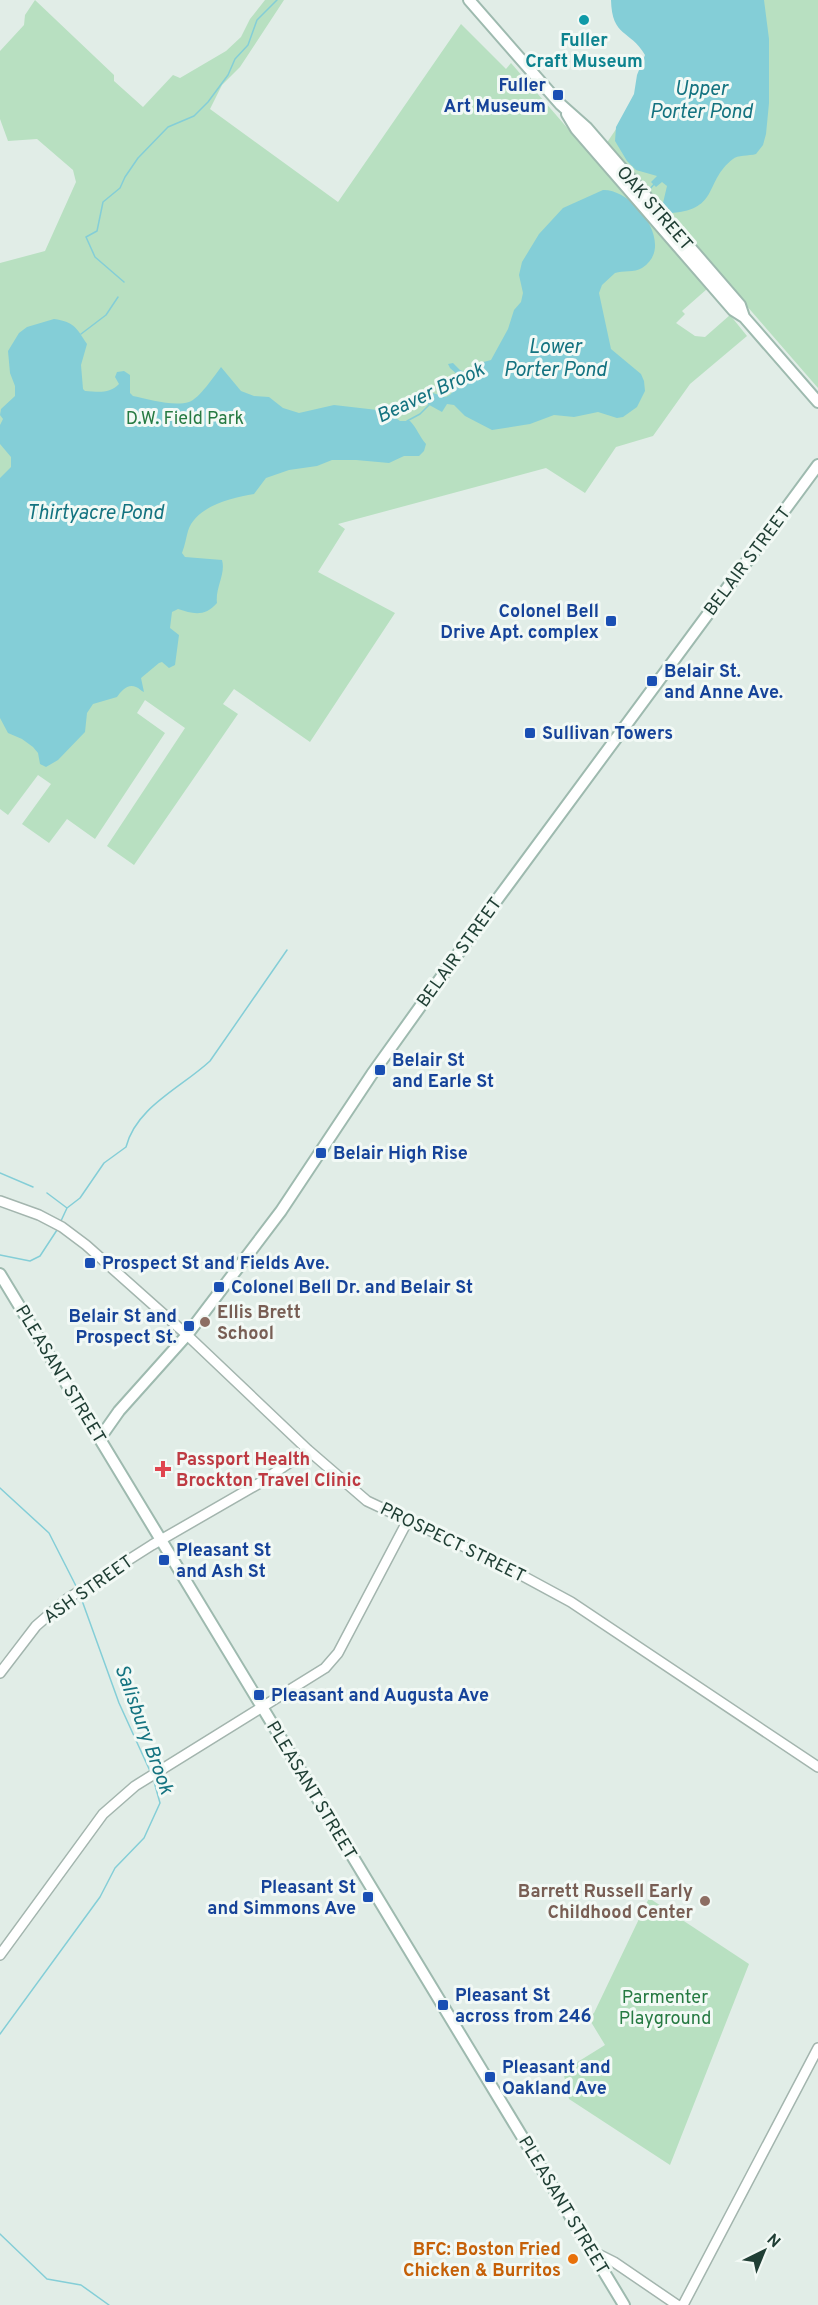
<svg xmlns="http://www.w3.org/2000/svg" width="818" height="2305" font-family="Overpass,sans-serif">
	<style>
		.green { fill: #b8e0c1 }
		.water { fill: #84ced7 }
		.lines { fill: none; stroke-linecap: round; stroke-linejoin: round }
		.stream { stroke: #84ced7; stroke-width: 1.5 }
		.tertiary-casing { stroke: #a3b5ae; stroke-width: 12 }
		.secondary-casing { stroke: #9ebaaf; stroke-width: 14 }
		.tertiary { stroke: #fff; stroke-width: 9 }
		.secondary { stroke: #fff; stroke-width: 10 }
		.culture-dot { fill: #0f9aa8; stroke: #f2f9f5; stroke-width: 2 }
		.transit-dot { fill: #1a4fb4; stroke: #f2f9f5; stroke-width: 2 }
		.education-dot { fill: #8d6e63; stroke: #f2f9f5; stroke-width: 2 }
		.health-dot { fill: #e0444e; stroke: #f2f9f5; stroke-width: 2 }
		.food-dot { fill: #e8710a; stroke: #f2f9f5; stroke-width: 2 }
		.labels { text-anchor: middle; stroke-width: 6; stroke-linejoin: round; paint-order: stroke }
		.culture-label { font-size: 18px; font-weight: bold; fill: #0d838f; stroke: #f2f9f5 }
		.transit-label { font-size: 18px; font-weight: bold; fill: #164399; stroke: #f2f9f5; text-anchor: start }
		.street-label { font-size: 18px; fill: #203f35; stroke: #f2f9f5 }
		.park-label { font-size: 18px; fill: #267a42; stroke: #f2f9f5 }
		.education-label { font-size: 18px; font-weight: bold; fill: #785e54; stroke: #f2f9f5; text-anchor: start }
		.health-label { font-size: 18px; font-weight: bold; fill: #be3a42; stroke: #f2f9f5; text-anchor: start }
		.food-label { font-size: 18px; font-weight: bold; fill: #c56008; stroke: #f2f9f5; text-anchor: end }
		.water-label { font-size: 20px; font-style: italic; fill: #147380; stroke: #f2f9f5 }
	</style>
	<rect width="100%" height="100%" fill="#e1ede7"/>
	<path class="green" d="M 35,0 L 114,75 L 114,81 L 143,107 L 173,75 L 180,78 L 226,51 L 241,37 L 250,19 L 265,0 L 284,0 L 240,67 L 222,85 L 210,109 L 338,202 L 461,24 L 506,69 L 511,63 L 707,289 L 682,311 L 685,314 L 676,323 L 695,336 L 705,337 L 730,315 L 747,336 L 690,384 L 653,436 L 616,447 L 585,493 L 546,468 L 338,524 L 345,529 L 318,572 L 395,613 L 310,742 L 234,689 L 223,704 L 238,714 L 134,865 L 107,846 L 185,728 L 145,700 L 137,713 L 165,733 L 95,839 L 67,819 L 49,843 L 22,824 L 51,784 L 38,775 L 8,815 L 0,809 L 0,263 L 45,251 L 76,182 L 73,170 L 37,139 L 8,141 L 0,119 L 0,51 L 24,25 L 25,15 Z
		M 703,0 L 818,0 L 818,388 L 606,144 Z
		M 649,1898 L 749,1964 L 670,2165 L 569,2099 L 563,2071 L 605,2045 L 588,2017 L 594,2013 Z"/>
	<path class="water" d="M 611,0 L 764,0 L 769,39 L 769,103 L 766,134 L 763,145 L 756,154 C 749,156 737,155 733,159 C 704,181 720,209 672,213 L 663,203 L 667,186 L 662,182 L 656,187 L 651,182 L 657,176 L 636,170 L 627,161 L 615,141 L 616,127 L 634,94 L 637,75 L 645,55 C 630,29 612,38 611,0 Z
		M 603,190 C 634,189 677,246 642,268 C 634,273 623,270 615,273 L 602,285 L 599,293 L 611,349 L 641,374 L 644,381 L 645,391 L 637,407 L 623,417 L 617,418 L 598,412 L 574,417 L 554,415 L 530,424 L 492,430 L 465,416 L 454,405 L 447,404 L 442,412 L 422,401 L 426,391 L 446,397 L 451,394 L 460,377 L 450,368 L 448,364 L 453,363 L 460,370 L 465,372 L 476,364 L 491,360 L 508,329 L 514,310 L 521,302 L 523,293 L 519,275 L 522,262 L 539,234 L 563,208 Z
		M 54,319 C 74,322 76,327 87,344 L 81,365 L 83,389 L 85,391 C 99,392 109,394 119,384 L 115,377 L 117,372 L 124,371 L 130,375 L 130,393 L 133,396 C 149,399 173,407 189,402 C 199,399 215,375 221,367 L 241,391 L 254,396 L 269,397 L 283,408 L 299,413 L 334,405 L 386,411 L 400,421 L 410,421 C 417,428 419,436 426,444 L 424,451 L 419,456 L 404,456 L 389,463 L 356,460 L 332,460 L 317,466 L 289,470 L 266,478 L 254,494 C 231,498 196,506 188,531 C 186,538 185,545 182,553 L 185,557 L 222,560 C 226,574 215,588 217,603 C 205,617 193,614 178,609 L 172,612 L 170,628 L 179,635 L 175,665 L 169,668 L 162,662 L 159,663 L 141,678 L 144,692 C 141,691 139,688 136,687 C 128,683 121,691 117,697 L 93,704 L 87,713 L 85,732 L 58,760 L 46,767 L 40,764 L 38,753 L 33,747 L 22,739 L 8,733 L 0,718 L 0,478 L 11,467 L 11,457 L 0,444 L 0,425 L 3,419 L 0,415 L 1,409 L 15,396 L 15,386 L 10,373 L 8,351 L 19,333 L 27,327 Z"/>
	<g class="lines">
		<path class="stream" d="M 649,190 L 655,183
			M 124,282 L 95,257 L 86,237 L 97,231 L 103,202 L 120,188 L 125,177 L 138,158 L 168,127 L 194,116 L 208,102 L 228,75 L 235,59 L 248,45 L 257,20 L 277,0
			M 81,334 L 106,315 L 118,297
			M 407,421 L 420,414 L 429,405
			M 0,1173 L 33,1187
			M 47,1193 L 67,1208 L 60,1223
			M 67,1208 L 80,1198 L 104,1163 L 126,1147 C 136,1107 181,1088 210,1061 L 287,950
			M 0,1255 L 30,1261 L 40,1256 L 57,1230
			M 0,1488 L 49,1533 L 77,1588
			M 80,1595 L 119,1703 L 150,1771
			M 0,2034 L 100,1897 L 115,1868 L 144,1838 L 160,1803 L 153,1778
			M 0,2234 L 47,2279 L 81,2285 L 109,2305"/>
		<g class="tertiary-casing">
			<path id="tertiary" d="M 0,1201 L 39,1215 L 62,1227 L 86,1245 L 187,1335 L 308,1450 L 367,1501 L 497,1562 L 571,1602 L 818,1767
				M 0,1673 L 36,1626 L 67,1599 L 152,1545 L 258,1484 L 308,1450
				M 0,1955 L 103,1814 L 135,1786 L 325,1668 L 338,1653 L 408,1520
				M 590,2250 L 614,2262 L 677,2305
				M 683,2305 L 818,2048"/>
		</g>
		<g class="secondary-casing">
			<path id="secondary" d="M 469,0 L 560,104 L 587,128 L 740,305 L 744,317
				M 567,114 L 576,129 L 733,310 L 744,317 L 818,402
				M 0,1274 L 624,2305
				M 100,1438 L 119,1411 L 187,1335 L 281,1211 L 372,1074 L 485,916 L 818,465"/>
		</g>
		<use href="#tertiary" class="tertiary"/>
		<use href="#secondary" class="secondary"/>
	</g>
	<circle class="culture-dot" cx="584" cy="20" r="6"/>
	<g class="transit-dot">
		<rect x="552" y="89" width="12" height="12" rx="3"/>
		<rect x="605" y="615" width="12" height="12" rx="3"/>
		<rect x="646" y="675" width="12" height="12" rx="3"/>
		<rect x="524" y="727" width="12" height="12" rx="3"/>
		<rect x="374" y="1064" width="12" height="12" rx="3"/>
		<rect x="315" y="1147" width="12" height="12" rx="3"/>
		<rect x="84" y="1257" width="12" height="12" rx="3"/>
		<rect x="213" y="1281" width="12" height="12" rx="3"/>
		<rect x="183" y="1320" width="12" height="12" rx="3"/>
		<rect x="158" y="1554" width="12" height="12" rx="3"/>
		<rect x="253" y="1689" width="12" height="12" rx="3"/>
		<rect x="362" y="1891" width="12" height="12" rx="3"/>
		<rect x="437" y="1999" width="12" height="12" rx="3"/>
		<rect x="484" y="2071" width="12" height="12" rx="3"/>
	</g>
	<g class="education-dot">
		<circle cx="205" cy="1322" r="6"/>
		<circle cx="705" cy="1901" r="6"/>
	</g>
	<path class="health-dot" d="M160 1460h6v6h6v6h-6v6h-6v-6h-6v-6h6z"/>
	<circle class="food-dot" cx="573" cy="2259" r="6"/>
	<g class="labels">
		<g class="culture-label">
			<text x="584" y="46">Fuller<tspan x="584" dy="21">Craft Museum</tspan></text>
		</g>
		<g class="transit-label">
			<text x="546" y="91" text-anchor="end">Fuller<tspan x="546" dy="21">Art Museum</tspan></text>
			<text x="599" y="617" text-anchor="end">Colonel Bell<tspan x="599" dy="21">Drive Apt. complex</tspan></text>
			<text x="664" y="677">Belair St.<tspan x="664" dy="21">and Anne Ave.</tspan></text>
			<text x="542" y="739">Sullivan Towers</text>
			<text x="392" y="1066">Belair St<tspan x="392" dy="21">and Earle St</tspan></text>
			<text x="333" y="1159">Belair High Rise</text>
			<text x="102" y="1269">Prospect St and Fields Ave.</text>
			<text x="231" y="1293">Colonel Bell Dr. and Belair St</text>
			<text x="177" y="1322" text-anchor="end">Belair St and<tspan x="177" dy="21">Prospect St.</tspan></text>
			<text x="176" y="1556">Pleasant St<tspan x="176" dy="21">and Ash St</tspan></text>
			<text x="271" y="1701">Pleasant and Augusta Ave</text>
			<text x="356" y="1893" text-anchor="end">Pleasant St<tspan x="356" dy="21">and Simmons Ave</tspan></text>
			<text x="455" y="2001">Pleasant St<tspan x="455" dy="21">across from 246</tspan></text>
			<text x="502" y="2073">Pleasant and<tspan x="502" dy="21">Oakland Ave</tspan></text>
		</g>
		<g class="street-label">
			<text transform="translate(655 208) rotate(49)" y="6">OAK STREET</text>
			<text transform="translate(747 561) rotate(-53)" y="6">BELAIR STREET</text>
			<text transform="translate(459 952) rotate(-54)" y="6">BELAIR STREET</text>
			<text transform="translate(61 1374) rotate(59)" y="6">PLEASANT STREET</text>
			<text transform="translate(453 1542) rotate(26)" y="6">PROSPECT STREET</text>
			<text transform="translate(88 1589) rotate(-35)" y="6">ASH STREET</text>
			<text transform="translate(312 1790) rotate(59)" y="6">PLEASANT STREET</text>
			<text transform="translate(564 2205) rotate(59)" y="6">PLEASANT STREET</text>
		</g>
		<g class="park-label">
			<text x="185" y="424">D.W. Field Park</text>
			<text x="665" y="2003">Parmenter<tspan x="665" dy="21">Playground</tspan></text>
		</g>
		<g class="education-label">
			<text x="217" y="1318">Ellis Brett<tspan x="217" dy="21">School</tspan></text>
			<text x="693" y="1897" text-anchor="end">Barrett Russell Early<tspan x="693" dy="21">Childhood Center</tspan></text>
		</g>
		<g class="health-label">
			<text x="176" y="1465">Passport Health<tspan x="176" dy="21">Brockton Travel Clinic</tspan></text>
		</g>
		<g class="food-label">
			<text x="561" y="2255">BFC: Boston Fried<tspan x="561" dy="21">Chicken &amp; Burritos</tspan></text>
		</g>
		<g class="water-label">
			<text x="701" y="95">Upper<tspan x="701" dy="23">Porter Pond</tspan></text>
			<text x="555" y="353">Lower<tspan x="555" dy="23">Porter Pond</tspan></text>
			<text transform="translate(430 392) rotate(-25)" y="7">Beaver Brook</text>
			<text x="95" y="519">Thirtyacre Pond</text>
			<text transform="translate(145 1729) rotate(70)" y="7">Salisbury Brook</text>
		</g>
	</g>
	<g transform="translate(764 2251) rotate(43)" stroke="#f2f9f5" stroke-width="4.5" paint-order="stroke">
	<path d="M0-4.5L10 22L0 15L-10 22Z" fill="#203f35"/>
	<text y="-9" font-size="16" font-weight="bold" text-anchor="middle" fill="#203f35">N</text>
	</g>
</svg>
